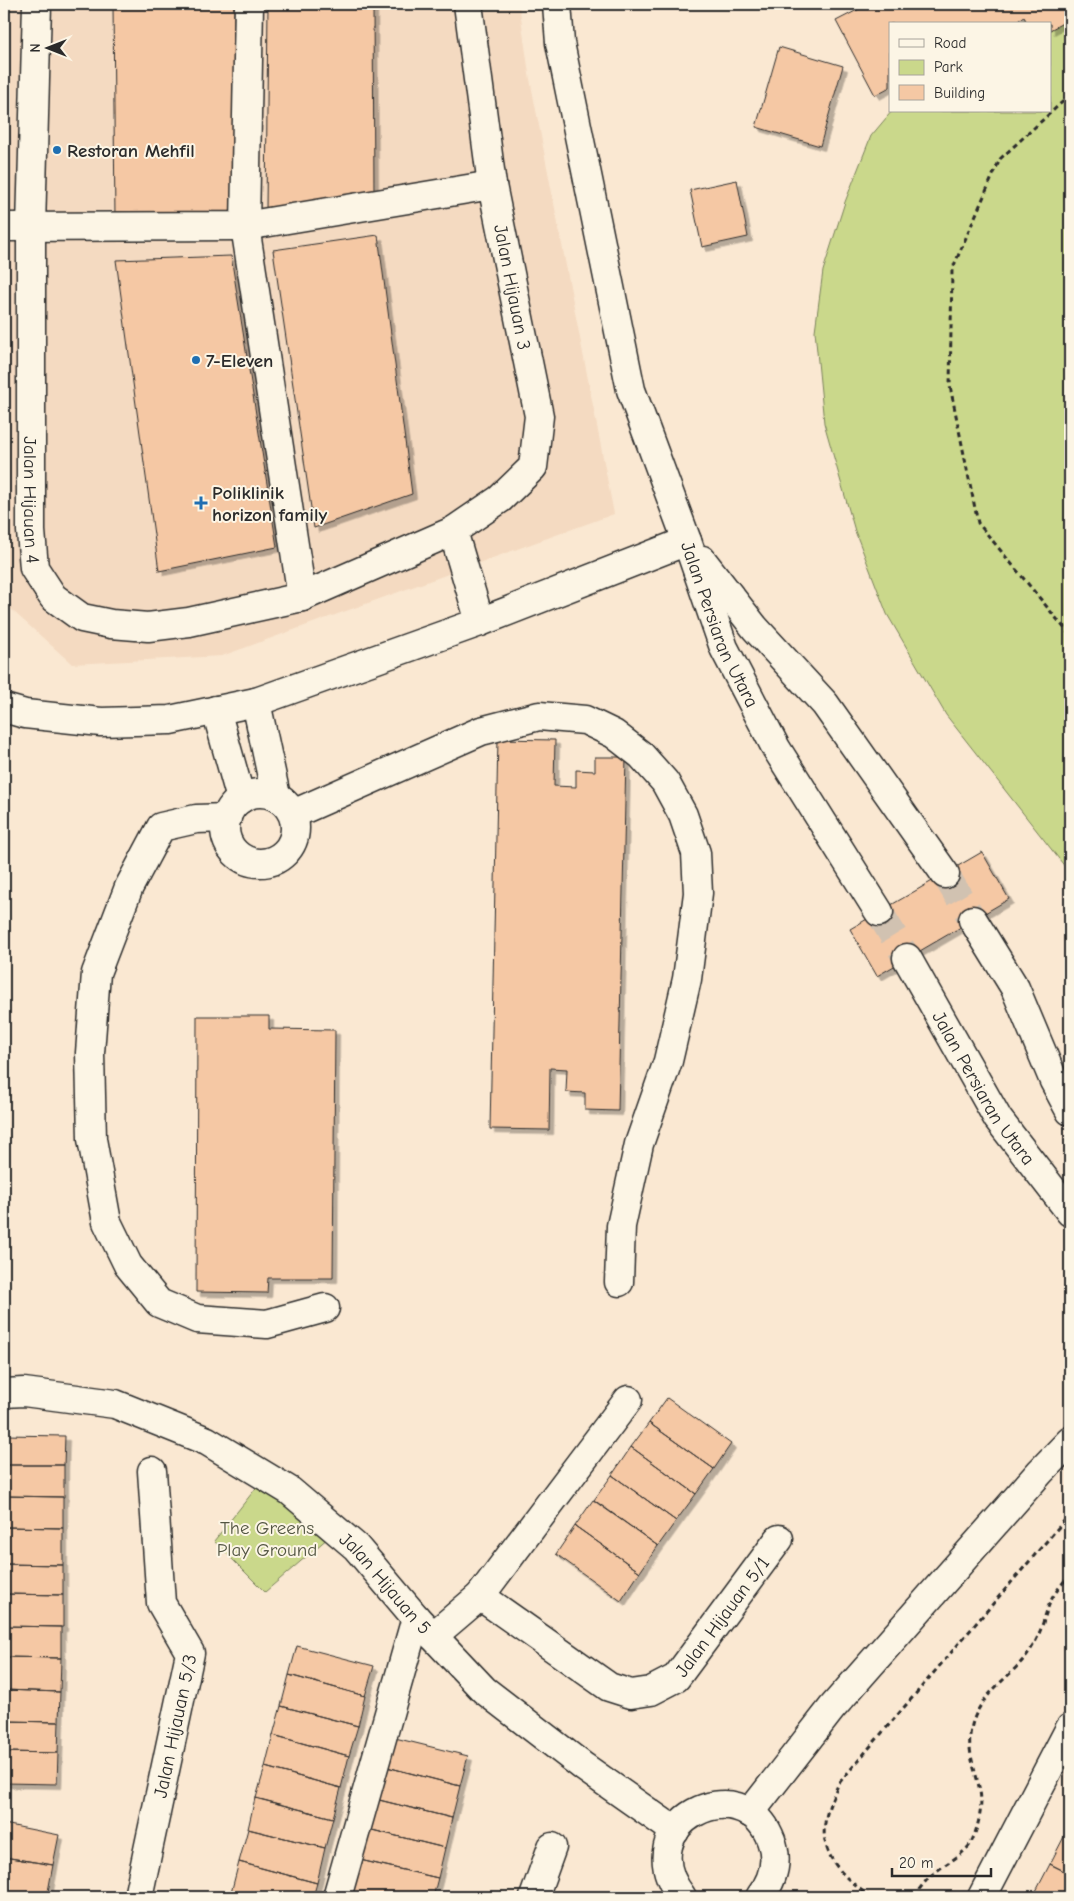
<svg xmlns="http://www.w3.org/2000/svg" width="1074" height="1901" font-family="'Comic Neue',sans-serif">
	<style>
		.built { fill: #f4dac1 }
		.green { fill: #cad88b; stroke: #7a825b }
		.building { fill: #f5c8a4; stroke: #2b2b2b; filter: url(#shadow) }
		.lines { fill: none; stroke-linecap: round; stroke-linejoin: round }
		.minor-tunnel { stroke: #d1c2b1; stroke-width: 28; stroke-dasharray: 28 14; stroke-linecap: butt }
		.minor-casing { stroke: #2b2b2b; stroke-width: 31 }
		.path { stroke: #2b2b2b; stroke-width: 3; stroke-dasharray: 5 4; stroke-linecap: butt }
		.minor { stroke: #fcf5e5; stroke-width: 28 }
		.poi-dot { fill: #1f6fb2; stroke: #fcf5e5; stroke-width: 2 }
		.labels { text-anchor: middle; stroke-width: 4; stroke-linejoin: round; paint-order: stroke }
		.poi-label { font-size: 19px; font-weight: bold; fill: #2b2b2b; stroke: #fcf5e5; text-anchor: start }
		.street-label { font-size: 19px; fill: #2b2b2b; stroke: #fcf5e5 }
		.park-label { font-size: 19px; fill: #535643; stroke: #fcf5e5 }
	</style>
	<defs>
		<filter id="shadow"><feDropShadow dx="4.5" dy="4.5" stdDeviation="0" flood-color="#0004"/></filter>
	</defs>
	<rect width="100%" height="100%" fill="#fae8d2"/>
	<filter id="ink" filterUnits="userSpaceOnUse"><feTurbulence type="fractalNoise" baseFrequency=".02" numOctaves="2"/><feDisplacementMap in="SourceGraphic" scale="10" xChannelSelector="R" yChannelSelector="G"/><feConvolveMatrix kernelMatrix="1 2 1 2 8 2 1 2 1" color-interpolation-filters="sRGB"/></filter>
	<g filter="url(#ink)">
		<path class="built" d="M 4,4 L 519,4 L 529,74 L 614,514 L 222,656 L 72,664 L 4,603 Z"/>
		<path class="green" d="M 1053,4 L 1070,4 L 1070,873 L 946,715 L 887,614 L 855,531 L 824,423 L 815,331 L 823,271 L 845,202 L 871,136 L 892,111 L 1050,111 L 1050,24 L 1017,24 Z
			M 256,1488 L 336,1531 L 265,1592 L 214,1541 Z"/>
		<path class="building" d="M 113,4 L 234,4 L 235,219 L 115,220 Z
			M 268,4 L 373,4 L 374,194 L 266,211 Z
			M 869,4 L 1070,4 L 1070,19 L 1050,30 L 1050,24 L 1028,24 L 1024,17 L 1011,24 L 890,24 L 890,87 L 875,95 L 836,21 Z
			M 779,47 L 843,66 L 820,146 L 756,127 Z
			M 737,180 L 748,237 L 702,247 L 690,190 Z
			M 378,235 L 412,494 L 314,528 L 273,250 Z
			M 231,256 L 277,547 L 159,571 L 116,260 Z
			M 498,739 L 555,740 L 554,786 L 576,787 L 576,770 L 595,771 L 595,757 L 626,757 L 618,1111 L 585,1110 L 585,1093 L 566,1092 L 567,1069 L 550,1068 L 549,1130 L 490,1129 Z
			M 982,852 L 1009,899 L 877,976 L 850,929 Z
			M 197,1016 L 269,1016 L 269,1029 L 335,1030 L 333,1278 L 268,1278 L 267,1293 L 196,1292 Z
			M 667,1398 L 731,1444 L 714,1469 L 649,1423 Z
			M 649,1423 L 714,1469 L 696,1494 L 631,1447 Z
			M 4,1435 L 65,1436 L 64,1465 L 4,1465 Z
			M 631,1447 L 696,1494 L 676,1521 L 612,1475 Z
			M 4,1465 L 64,1465 L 64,1497 L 4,1496 Z
			M 612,1475 L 676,1521 L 658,1546 L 594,1500 Z
			M 4,1496 L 63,1497 L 63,1528 L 4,1527 Z
			M 593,1500 L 658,1546 L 640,1572 L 575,1526 Z
			M 575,1526 L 640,1572 L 621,1601 L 556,1554 Z
			M 4,1527 L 63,1528 L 63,1565 L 4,1564 Z
			M 4,1564 L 63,1565 L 63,1595 L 4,1594 Z
			M 4,1594 L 63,1595 L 63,1627 L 4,1626 Z
			M 4,1626 L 61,1627 L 61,1658 L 4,1657 Z
			M 297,1646 L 374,1666 L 365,1696 L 289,1675 Z
			M 4,1657 L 61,1658 L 60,1692 L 4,1690 Z
			M 289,1675 L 365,1696 L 358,1726 L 281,1706 Z
			M 4,1690 L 60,1692 L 59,1722 L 4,1721 Z
			M 281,1706 L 358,1726 L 349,1756 L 273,1735 Z
			M 4,1721 L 59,1722 L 58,1753 L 4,1752 Z
			M 273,1735 L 349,1756 L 341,1788 L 265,1767 Z
			M 391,1737 L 468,1756 L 460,1786 L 383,1766 Z
			M 4,1752 L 58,1753 L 57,1784 L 4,1783 Z
			M 383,1766 L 460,1786 L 452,1818 L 375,1799 Z
			M 265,1767 L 341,1788 L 333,1818 L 256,1798 Z
			M 255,1798 L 333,1818 L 325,1848 L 248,1829 Z
			M 375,1799 L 452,1818 L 445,1848 L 368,1829 Z
			M 4,1824 L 59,1835 L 53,1865 L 4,1857 Z
			M 1069,1827 L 1070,1828 L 1070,1874 L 1050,1864 Z
			M 248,1829 L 325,1848 L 317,1883 L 239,1862 Z
			M 368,1829 L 445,1848 L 438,1878 L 360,1860 Z
			M 4,1857 L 53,1865 L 47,1897 L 30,1897 L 4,1893 Z
			M 360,1860 L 438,1878 L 433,1897 L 370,1897 L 353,1892 Z
			M 239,1862 L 317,1883 L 313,1897 L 230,1897 Z
			M 1050,1864 L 1070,1874 L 1070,1897 L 1033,1897 Z
			M 351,1892 L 353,1892 L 370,1897 L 350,1897 Z
			M 4,1893 L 30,1897 L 4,1897 Z"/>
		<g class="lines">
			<path class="minor-tunnel" d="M 945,874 L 973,920
				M 879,912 L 907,958"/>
			<g class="minor-casing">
				<g id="minor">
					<path id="s1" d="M 37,4 L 31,227 L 31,531 L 34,568 L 53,597 L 82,618 L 111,624 L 148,627 L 189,622 L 302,597 L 453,531 L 500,499 L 533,467 L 539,416 L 492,185 L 468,4"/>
					<path d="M 249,4 L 245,226 L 302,597"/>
					<path id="s2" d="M 557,4 L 560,43 L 631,390 L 687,541 L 724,648 L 776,748 L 879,912"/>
					<path d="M 4,227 L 245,226 L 492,185"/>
					<path d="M 453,531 L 480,622"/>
					<path d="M 702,560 L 755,628 L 825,704 L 945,874"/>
					<path d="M 256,702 L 276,796"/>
					<path d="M 4,708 L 25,714 L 101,722 L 170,720 L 256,702 L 480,622 L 687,541"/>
					<path d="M 216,710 L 241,799"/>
					<circle cx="260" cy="828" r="35"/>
					<path d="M 293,814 L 481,731 L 539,716 L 585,720 L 614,734 L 641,755 L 665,782 L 683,815 L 696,853 L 698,893 L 687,979 L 668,1061 L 639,1144 L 621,1226 L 619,1282"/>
					<path d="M 227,818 L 196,819 L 161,827 L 129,887 L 96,973 L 90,1053 L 92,1139 L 107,1222 L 128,1265 L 159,1303 L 197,1319 L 267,1324 L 325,1308"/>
					<path d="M 973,920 L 1015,988 L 1054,1081 L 1070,1111"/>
					<path id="s3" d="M 907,958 L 998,1119 L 1070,1212"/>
					<path id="s4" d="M 4,1393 L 24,1392 L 115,1404 L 207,1441 L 290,1491 L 356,1547 L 416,1618 L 484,1690 L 584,1767 L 675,1831"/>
					<path id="s5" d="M 480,1596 L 609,1687 L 631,1694 L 651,1691 L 676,1678 L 779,1539"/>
					<path d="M 433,1636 L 480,1596 L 628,1400"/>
					<path d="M 750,1813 L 832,1708 L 1040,1472 L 1070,1441"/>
					<path id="s6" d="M 138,1897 L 190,1653 L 161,1603 L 152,1471"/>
					<path d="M 337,1897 L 416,1618"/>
					<path d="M 534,1897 L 552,1847"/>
					<path d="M 682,1897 C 625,1823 743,1765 771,1840 C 779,1861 773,1880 760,1897"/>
					<path d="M 982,1897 L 1070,1728"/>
				</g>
			</g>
			<path class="path" d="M 1070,95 L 1000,159 L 952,270 L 950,386 L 978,523 L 1070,635
				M 871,1897 C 847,1881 819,1856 825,1823 C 827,1809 833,1796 839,1783 L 1070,1514
				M 914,1897 C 919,1889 926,1880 933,1874 C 943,1865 965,1854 971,1843 C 978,1828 983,1808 980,1791 C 976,1772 968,1755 970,1735 C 976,1690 1015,1679 1034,1644 C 1041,1632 1044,1618 1049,1605 C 1053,1594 1063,1583 1070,1574"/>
			<use href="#minor" class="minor"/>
		</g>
	</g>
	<g class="poi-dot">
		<circle cx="57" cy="150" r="5"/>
		<circle cx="196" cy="360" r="5"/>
		<path d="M198.5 495.5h5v5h5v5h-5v5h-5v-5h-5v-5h5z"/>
	</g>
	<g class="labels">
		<g class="poi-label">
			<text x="67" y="157">Restoran Mehfil</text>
			<text x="206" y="367">7-Eleven</text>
			<text x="212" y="499">Poliklinik<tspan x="212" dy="22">horizon family</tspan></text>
		</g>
		<g class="street-label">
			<text transform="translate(513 287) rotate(79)" y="7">Jalan Hijauan 3</text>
			<text dy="7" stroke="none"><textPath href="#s1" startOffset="496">Jalan Hijauan 4</textPath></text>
			<text dy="7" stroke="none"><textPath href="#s2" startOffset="644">Jalan Persiaran Utara</textPath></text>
			<text dy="7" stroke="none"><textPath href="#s3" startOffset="151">Jalan Persiaran Utara</textPath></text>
			<text dy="7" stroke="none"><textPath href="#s4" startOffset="441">Jalan Hijauan 5</textPath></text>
			<text dy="7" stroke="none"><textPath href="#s5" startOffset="306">Jalan Hijauan 5/1</textPath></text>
			<text dy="7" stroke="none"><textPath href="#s6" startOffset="175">Jalan Hijauan 5/3</textPath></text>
		</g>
		<g class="park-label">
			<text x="267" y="1534">The Greens<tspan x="267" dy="22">Play Ground</tspan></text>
		</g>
	</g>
	<rect width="1074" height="1901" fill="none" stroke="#fcf5e5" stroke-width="20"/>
	<rect x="10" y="10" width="1054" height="1881" fill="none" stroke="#2b2b2b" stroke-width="2" filter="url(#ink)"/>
	<rect x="889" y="22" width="162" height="90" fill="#fcf5e5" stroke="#a8a49b"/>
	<rect x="899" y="39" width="25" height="8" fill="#fcf5e5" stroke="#a8a49b"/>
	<text x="934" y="48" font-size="15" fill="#2b2b2b">Road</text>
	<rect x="899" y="60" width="25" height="15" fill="#cad88b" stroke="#a8a49b"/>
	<text x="934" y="72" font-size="15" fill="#2b2b2b">Park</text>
	<rect x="899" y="85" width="25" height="15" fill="#f5c8a4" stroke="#a8a49b"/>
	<text x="934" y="98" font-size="15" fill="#2b2b2b">Building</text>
	<g transform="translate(48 48) rotate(270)" stroke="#fcf5e5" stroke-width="4" paint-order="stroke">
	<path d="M0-4L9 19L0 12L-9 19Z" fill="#2b2b2b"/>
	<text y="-8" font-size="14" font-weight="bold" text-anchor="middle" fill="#2b2b2b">N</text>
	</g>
	<path d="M892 1868v8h99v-8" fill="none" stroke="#2b2b2b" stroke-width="2.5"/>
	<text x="899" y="1868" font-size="15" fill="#2b2b2b" stroke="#fcf5e5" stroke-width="4" paint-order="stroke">20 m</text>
</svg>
